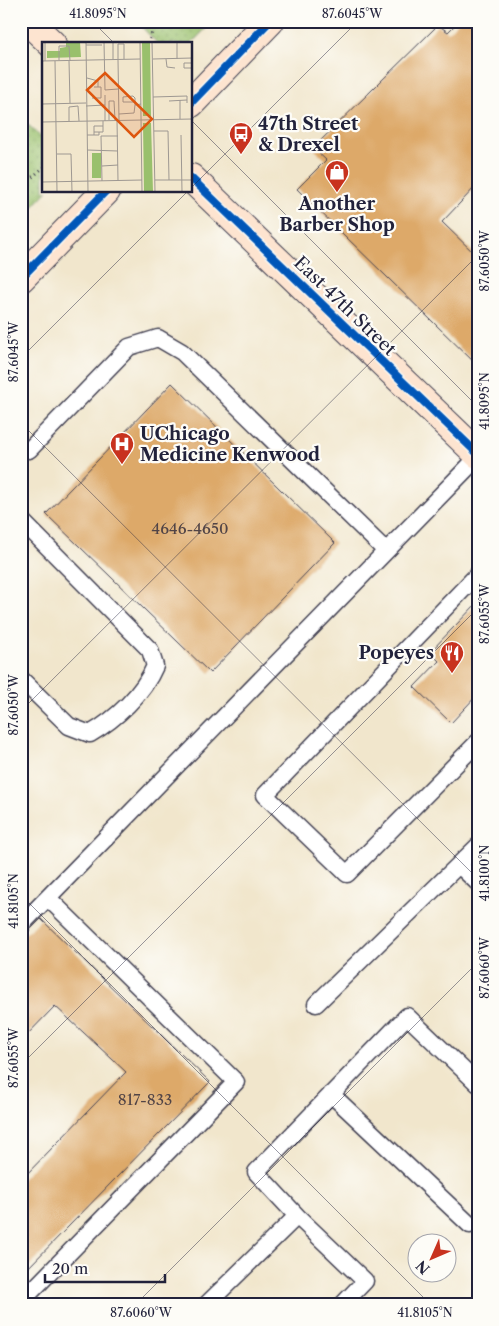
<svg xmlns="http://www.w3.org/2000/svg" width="499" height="1326" font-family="'Libre Caslon Text',serif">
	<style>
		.grass { fill: url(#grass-dots); stroke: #5e7154 }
		.building { fill: #dda969 }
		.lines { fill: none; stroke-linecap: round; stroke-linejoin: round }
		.lane-casing { stroke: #413f51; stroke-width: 19 }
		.secondary-casing { stroke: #413f51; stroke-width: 30 }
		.path { stroke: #413f51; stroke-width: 3; stroke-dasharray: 1 4; stroke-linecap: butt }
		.lane { stroke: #fff; stroke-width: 16 }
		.secondary { stroke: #fde4d0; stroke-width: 28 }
		.cycleway-casing { stroke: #fdfcf7; stroke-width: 11 }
		.cycleway { stroke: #0057b8; stroke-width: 8 }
		.ticks { fill: none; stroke: #22223b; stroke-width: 1; stroke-opacity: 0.45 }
		.labels { text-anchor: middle; stroke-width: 4.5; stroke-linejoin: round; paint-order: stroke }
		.number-label { font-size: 15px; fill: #514446 }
		.poi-label { font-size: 18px; font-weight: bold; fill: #22223b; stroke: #fdfcf7; text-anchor: start }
		.street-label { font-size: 18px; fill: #22223b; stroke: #fdfcf7 }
		.inset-road { fill: none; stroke: #9e9892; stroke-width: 1 }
		.view { fill: #de560e; fill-opacity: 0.15; stroke: #de560e; stroke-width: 2.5 }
		.inset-edge { fill: none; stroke: #22223b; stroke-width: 2.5 }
		.neatline { fill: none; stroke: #22223b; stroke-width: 2 }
		.ticks-label { font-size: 12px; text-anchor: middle; fill: #22223b }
	</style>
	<defs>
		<pattern id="grass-dots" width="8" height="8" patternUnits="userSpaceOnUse" patternTransform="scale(1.25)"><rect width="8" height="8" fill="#99c06c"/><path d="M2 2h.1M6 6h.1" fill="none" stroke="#7c9c5a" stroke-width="1.8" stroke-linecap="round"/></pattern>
	</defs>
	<rect width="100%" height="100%" fill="#fdfcf7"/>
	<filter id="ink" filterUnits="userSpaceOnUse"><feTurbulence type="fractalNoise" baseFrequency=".02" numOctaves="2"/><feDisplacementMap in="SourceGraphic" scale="10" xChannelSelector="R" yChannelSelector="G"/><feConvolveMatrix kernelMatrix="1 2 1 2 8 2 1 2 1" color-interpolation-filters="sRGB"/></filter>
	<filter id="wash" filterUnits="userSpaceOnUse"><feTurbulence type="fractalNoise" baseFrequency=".0096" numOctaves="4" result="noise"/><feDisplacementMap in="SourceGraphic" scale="20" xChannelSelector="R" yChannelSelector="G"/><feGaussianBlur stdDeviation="1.12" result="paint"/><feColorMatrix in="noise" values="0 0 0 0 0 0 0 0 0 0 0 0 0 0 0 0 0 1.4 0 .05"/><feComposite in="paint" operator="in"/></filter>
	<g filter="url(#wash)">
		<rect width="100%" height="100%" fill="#f1e6cc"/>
		<path class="grass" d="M 136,21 L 213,21 L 191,44 L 158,44 Z
			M 21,118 L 44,140 L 44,191 L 48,191 L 21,219 Z"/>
		<g id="blocks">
			<path class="building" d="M 459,21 L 478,21 L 478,184 L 442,222 L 478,257 L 478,366 L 297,189 L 326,160 L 313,148 L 438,25 L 448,32 Z
				M 172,383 L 335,543 L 210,673 L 46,514 Z
				M 478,602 L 478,694 L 451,723 L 414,687 L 439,661 L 430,652 Z
				M 41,919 L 210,1082 L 21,1275 L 21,1180 L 126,1072 L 55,1006 L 21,1041 L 21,935 L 28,932 Z"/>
		</g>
	</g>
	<g filter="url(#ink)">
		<use href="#blocks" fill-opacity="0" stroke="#413f51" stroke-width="1"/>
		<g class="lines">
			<g class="lane-casing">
				<path id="lane" d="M 29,450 L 129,347 L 158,338 L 182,352 L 386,551
					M 21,520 L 150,650 L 155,666 C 143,694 116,719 90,734 L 69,726 L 21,679
					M 478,574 L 265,795 L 347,874 L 478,742
					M 459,865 L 478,883
					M 21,925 L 478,457
					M 316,1004 L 478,846
					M 331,1094 L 470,1225
					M 297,1216 L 256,1172 L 407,1016 L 478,1084
					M 21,1302 L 236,1082 L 48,898
					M 206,1305 L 297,1216 L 365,1281 L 342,1305"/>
			</g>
			<g class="secondary-casing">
				<path id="secondary" d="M 28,21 L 52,44
					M 191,103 L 270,21
					M 191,178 L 478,454
					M 21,278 L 106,191"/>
			</g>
			<path class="path" d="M 148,44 L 156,21
				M 21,187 L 44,167"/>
			<use href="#lane" class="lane"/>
			<use href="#secondary" class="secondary"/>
			<g class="cycleway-casing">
				<path id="cycleway" d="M 191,103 L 270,21
					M 191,178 L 478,454
					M 21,278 L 106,191"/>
			</g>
			<use href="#cycleway" class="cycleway"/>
		</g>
	</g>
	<path class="ticks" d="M 92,21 L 115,44M 191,120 L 478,407M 191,188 L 358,21M 21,358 L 188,191M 21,423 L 478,879M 21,711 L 478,255M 21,895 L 431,1305M 21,1065 L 478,608M 135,1305 L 478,962"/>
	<defs>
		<g id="bus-pin" transform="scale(1.25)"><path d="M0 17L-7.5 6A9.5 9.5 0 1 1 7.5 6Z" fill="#c8321e" stroke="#fdfcf7"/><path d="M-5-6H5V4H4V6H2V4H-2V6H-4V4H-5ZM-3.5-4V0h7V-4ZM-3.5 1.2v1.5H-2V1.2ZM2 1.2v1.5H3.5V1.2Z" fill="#fff"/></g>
		<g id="shop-pin" transform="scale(1.25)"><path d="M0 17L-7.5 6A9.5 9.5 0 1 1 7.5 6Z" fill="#c8321e" stroke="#fdfcf7"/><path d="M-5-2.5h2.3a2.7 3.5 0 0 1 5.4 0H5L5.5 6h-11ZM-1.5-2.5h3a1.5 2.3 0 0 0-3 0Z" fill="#fff"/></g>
		<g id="hospital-pin" transform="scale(1.25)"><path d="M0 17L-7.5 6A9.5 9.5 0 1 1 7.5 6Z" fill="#c8321e" stroke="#fdfcf7"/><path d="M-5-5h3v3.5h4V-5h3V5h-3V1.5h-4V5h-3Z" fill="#fff"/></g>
		<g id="restaurant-pin" transform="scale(1.25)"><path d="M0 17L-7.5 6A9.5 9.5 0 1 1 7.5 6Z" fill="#c8321e" stroke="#fdfcf7"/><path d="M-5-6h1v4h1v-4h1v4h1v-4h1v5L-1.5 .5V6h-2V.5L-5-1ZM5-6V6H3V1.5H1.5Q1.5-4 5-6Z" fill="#fff"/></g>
	</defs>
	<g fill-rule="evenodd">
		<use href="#bus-pin" x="241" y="134"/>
		<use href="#shop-pin" x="337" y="172"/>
		<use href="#hospital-pin" x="122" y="444"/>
		<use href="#restaurant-pin" x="452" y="653"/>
	</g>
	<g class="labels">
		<g class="number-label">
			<text x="190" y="534">4646-4650</text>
			<text x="145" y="1105">817-833</text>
		</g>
		<g class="poi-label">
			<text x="258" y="130">47th Street<tspan x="258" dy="21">&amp; Drexel</tspan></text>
			<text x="337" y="210" text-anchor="middle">Another<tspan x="337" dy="21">Barber Shop</tspan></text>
			<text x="140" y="440">UChicago<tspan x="140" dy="21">Medicine Kenwood</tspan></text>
			<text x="434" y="659" text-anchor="end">Popeyes</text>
		</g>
		<g class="street-label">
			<text transform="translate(345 306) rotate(44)" y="6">East 47th Street</text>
		</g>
	</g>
	<g transform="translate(42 42)">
		<rect width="150" height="150" fill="#f1e6cc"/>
		<path d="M 24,0 L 38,0 L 39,15 L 5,16 L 5,9 L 18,9 L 18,6 L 24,5 ZM 100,0 L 108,0 L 109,74 L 101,74 ZM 101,81 L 109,81 L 111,150 L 102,150 ZM 50,111 L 59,111 L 59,136 L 50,136 Z" fill="#99c06c"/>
		<path class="inset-road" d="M 3,0 L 3,19M 44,0 L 46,150M 62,0 L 63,48 L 76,47M 71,0 L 71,18M 98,0 L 100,150M 110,0 L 113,150M 135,0 L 135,17M 44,3 L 60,3M 111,17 L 150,16M 124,17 L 125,25 L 133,26M 17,18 L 17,4 L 27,4 L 28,19M 76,18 L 77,78M 76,18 L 76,2 L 82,2 L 82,17M 0,19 L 98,17M 13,19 L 15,150M 27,19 L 28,61M 150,21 L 142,21 L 142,26 L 150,26M 45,36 L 56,39 L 56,45 L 52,45M 111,55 L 145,54 L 145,61M 50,56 L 59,56 L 59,45 L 56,45M 138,58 L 138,77M 127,59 L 145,58M 93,60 L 81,60 L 81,55 L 91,54 L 93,56 L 93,63 L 99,62M 0,62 L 44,61M 44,64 L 63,63M 77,72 L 92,71 L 93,63M 67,78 L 67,59 L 72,59 L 73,78M 75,78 L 76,139M 27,79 L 27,65 L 36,64 L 37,79M 63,79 L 63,53M 0,80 L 150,77M 112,89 L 126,89 L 127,138M 52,90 L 61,90 L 61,79M 45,93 L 57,93 L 57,90M 52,93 L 52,84 L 61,84M 139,93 L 140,150M 45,108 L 76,109M 15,112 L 29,112 L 30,150M 60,124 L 76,123M 113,138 L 150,138M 60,139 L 59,94 L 76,94M 0,140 L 100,138"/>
		<path class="view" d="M 63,31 L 110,77 L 92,95 L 45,48 Z"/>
		<rect width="150" height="150" class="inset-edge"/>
	</g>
	<rect width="499" height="1326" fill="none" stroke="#fdfcf7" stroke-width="55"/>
	<g transform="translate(432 1258) rotate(225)"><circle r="24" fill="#fdfcf7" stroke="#a5a5ac"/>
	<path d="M0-4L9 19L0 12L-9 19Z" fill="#c8321e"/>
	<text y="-8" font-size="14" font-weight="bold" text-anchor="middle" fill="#22223b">N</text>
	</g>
	<path d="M45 1274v8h120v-8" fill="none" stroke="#22223b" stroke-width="2.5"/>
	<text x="52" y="1274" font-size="15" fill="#22223b" stroke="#fdfcf7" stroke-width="4" paint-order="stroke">20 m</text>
	<rect x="28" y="28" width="444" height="1270" class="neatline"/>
	<g class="ticks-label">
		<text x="98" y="18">41.8095°N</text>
		<text x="352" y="18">87.6045°W</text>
		<text transform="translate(485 261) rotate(-90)" y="4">87.6050°W</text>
		<text transform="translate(14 352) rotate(-90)" y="4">87.6045°W</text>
		<text transform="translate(485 401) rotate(-90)" y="4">41.8095°N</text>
		<text transform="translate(485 614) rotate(-90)" y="4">87.6055°W</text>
		<text transform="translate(14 705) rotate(-90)" y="4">87.6050°W</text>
		<text transform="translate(485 873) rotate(-90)" y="4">41.8100°N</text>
		<text transform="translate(14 901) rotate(-90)" y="4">41.8105°N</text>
		<text transform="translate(485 968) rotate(-90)" y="4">87.6060°W</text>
		<text transform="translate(14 1058) rotate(-90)" y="4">87.6055°W</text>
		<text x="141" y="1317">87.6060°W</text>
		<text x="425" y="1317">41.8105°N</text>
	</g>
</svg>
